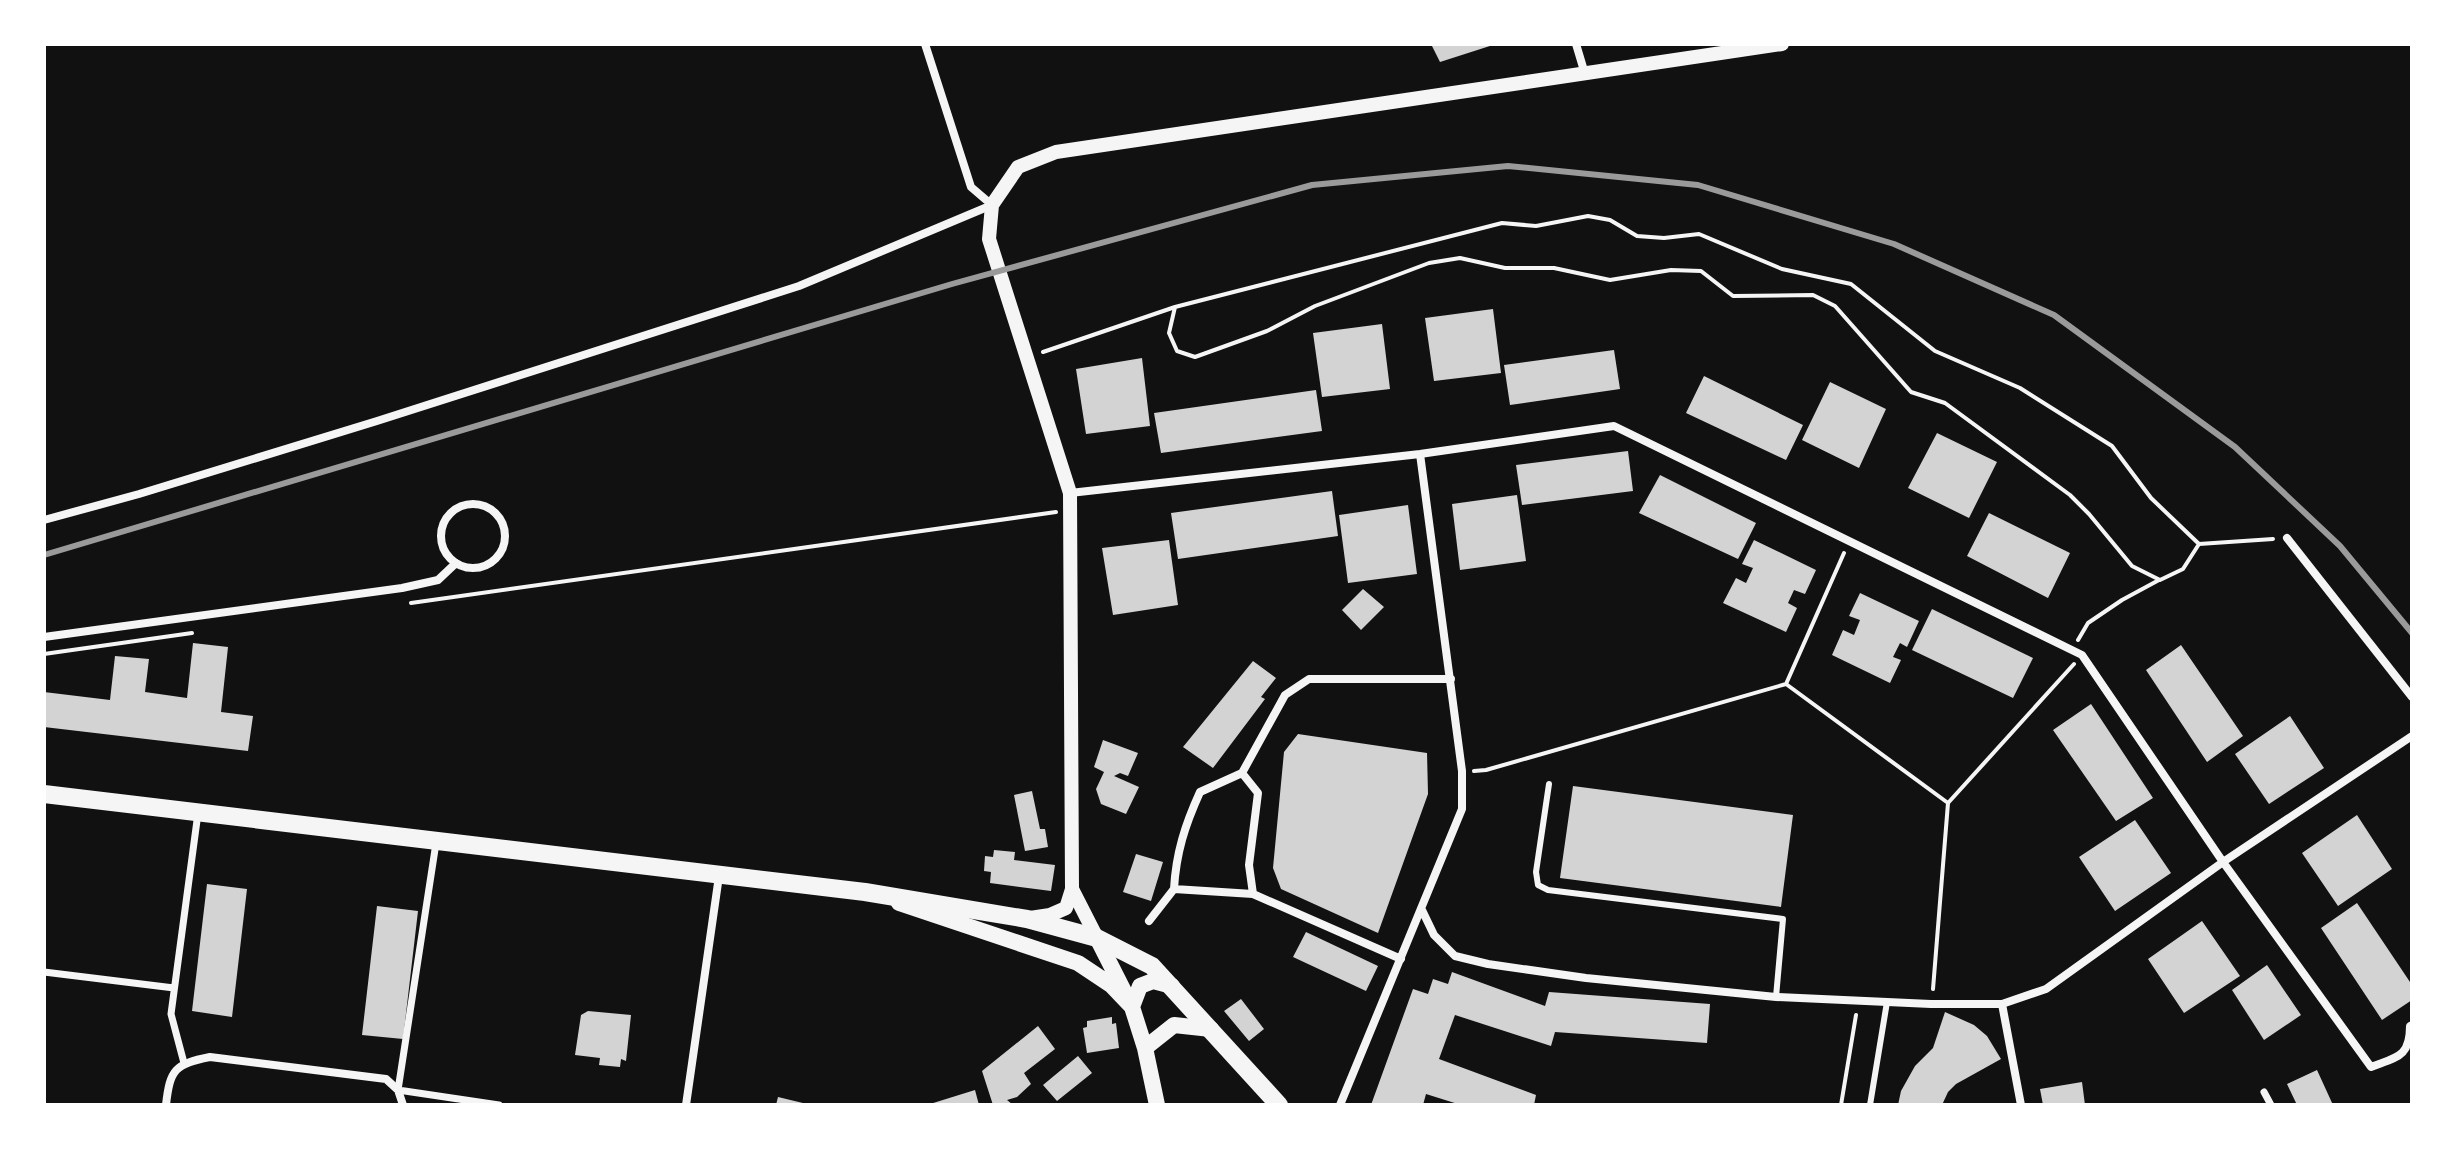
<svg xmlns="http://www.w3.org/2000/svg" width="2456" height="1149" font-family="'DejaVu Sans',sans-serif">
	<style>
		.building { fill: #d3d3d3 }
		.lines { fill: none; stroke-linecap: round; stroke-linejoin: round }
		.path { stroke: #f5f5f5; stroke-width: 4 }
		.service { stroke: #f5f5f5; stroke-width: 6 }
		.pedestrian { stroke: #f5f5f5; stroke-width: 7 }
		.minor { stroke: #f5f5f5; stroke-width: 8 }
		.tertiary { stroke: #f5f5f5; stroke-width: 14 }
		.secondary { stroke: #f5f5f5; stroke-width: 16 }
		.primary { stroke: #f5f5f5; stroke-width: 18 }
		.rail { stroke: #9a9a9a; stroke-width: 6 }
	</style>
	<rect width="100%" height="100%" fill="#111"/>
	<path class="building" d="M 1431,44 L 1493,44 L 1493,45 L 1440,62 Z
		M 1493,309 L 1501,373 L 1434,381 L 1425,318 Z
		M 1382,324 L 1390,389 L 1322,397 L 1313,333 Z
		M 1614,350 L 1620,389 L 1510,405 L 1504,365 Z
		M 1142,358 L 1150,426 L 1086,434 L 1076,369 Z
		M 1704,376 L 1803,425 L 1786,460 L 1686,413 Z
		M 1830,382 L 1886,409 L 1859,468 L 1802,440 Z
		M 1316,390 L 1322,431 L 1161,453 L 1154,413 Z
		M 1937,433 L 1997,462 L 1969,518 L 1908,488 Z
		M 1628,451 L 1633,491 L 1522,505 L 1516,465 Z
		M 1660,475 L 1756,523 L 1738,559 L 1639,513 Z
		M 1332,491 L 1338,536 L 1178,559 L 1171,513 Z
		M 1517,495 L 1526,561 L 1460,570 L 1452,504 Z
		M 1408,505 L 1417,574 L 1348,583 L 1339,515 Z
		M 1989,513 L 2070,553 L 2048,598 L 1967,556 Z
		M 1169,540 L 1178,605 L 1113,615 L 1102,548 Z
		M 1754,540 L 1816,570 L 1805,594 L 1794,590 L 1788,603 L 1797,608 L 1786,632 L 1723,603 L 1736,578 L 1746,583 L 1753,568 L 1742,564 Z
		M 1363,589 L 1384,607 L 1361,630 L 1342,610 Z
		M 1860,593 L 1919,621 L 1907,647 L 1900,643 L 1893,657 L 1901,660 L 1890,683 L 1832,655 L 1843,630 L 1854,635 L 1860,620 L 1849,616 Z
		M 1932,609 L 2033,658 L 2013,698 L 1912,650 Z
		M 193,643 L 228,647 L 221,712 L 253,716 L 248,751 L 44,727 L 44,692 L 110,700 L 115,656 L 149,659 L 145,692 L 187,698 Z
		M 2181,645 L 2243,736 L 2207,762 L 2146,670 Z
		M 1253,661 L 1276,678 L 1261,697 L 1265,699 L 1213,768 L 1183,747 Z
		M 2091,704 L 2153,798 L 2116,821 L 2053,730 Z
		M 2290,716 L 2324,768 L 2269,804 L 2235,754 Z
		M 1298,734 L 1427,753 L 1428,794 L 1378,933 L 1281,889 L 1273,868 L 1284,752 Z
		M 1103,740 L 1138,753 L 1128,776 L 1120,773 L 1114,776 L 1139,787 L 1126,814 L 1101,804 L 1096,789 L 1104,772 L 1094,767 Z
		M 1573,786 L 1793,815 L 1781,907 L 1560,878 Z
		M 1032,791 L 1040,829 L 1045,829 L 1048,847 L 1025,851 L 1014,795 Z
		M 2357,815 L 2392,869 L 2338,906 L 2302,853 Z
		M 2135,820 L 2171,873 L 2115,911 L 2079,857 Z
		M 994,850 L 1015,852 L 1014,860 L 1055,865 L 1051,891 L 990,883 L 991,872 L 984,871 L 985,856 L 993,857 Z
		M 1136,854 L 1163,862 L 1151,901 L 1123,892 Z
		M 207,884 L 247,889 L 232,1017 L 192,1011 Z
		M 2357,903 L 2412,985 L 2412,1000 L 2382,1020 L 2321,928 Z
		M 377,906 L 418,911 L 403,1039 L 362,1035 Z
		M 2202,921 L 2240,976 L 2184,1013 L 2148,959 Z
		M 1306,932 L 1378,966 L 1366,991 L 1293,957 Z
		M 2267,965 L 2301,1015 L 2264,1040 L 2232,990 Z
		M 1452,972 L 1545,1006 L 1549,992 L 1710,1004 L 1707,1043 L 1555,1032 L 1551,1046 L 1455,1015 L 1439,1059 L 1536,1095 L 1534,1105 L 1461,1105 L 1426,1094 L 1423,1105 L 1371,1105 L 1413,989 L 1428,994 L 1433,979 L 1448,984 Z
		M 1241,999 L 1264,1029 L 1249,1041 L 1224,1011 Z
		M 588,1011 L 631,1015 L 626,1061 L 621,1059 L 620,1067 L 599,1065 L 600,1058 L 575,1055 L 581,1015 Z
		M 1945,1012 L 1974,1025 L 1987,1036 L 2001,1059 L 1956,1084 L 1948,1092 L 1942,1105 L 1898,1105 L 1901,1091 L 1915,1066 L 1933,1048 Z
		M 1112,1017 L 1112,1024 L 1116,1023 L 1119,1048 L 1087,1053 L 1083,1028 L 1087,1027 L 1087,1021 Z
		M 1038,1026 L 1055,1049 L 1024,1073 L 1031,1084 L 1017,1097 L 1007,1100 L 1013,1105 L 993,1105 L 982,1071 Z
		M 1078,1056 L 1092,1073 L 1057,1101 L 1043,1085 Z
		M 2317,1070 L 2333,1105 L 2297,1105 L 2287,1084 Z
		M 2082,1082 L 2085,1105 L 2043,1105 L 2040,1089 Z
		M 975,1090 L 979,1105 L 930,1105 L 930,1104 Z
		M 778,1097 L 807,1104 L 807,1105 L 776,1105 Z"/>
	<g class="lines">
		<path class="path" d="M 1175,307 L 1169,333 L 1177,351 L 1195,357 L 1267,331 L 1315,306 L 1429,263 L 1460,258 L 1505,268 L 1554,268 L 1610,280 L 1671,270 L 1701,271 L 1733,296 L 1813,295 L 1835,306 L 1911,392 L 1945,403 L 2070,495 L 2089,514 L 2132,566 L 2160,580 L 2183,569 L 2199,544
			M 1043,352 L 1175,307 L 1502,223 L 1536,226 L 1588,216 L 1610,220 L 1637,236 L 1664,238 L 1699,234 L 1782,269 L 1851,284 L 1935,351 L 2020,388 L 2112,446 L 2151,498 L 2199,544 L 2273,539
			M 411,603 L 1056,512
			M 2078,640 L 2088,623 L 2122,600 L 2159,580
			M 44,654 L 192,633
			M 1786,684 L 1948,803 L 2074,664
			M 1474,771 L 1486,770 L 1786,684 L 1844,553
			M 1933,989 L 1948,803
			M 1841,1105 L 1856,1015"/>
		<path class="service" d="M 1549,784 L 1536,872 L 1538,885 L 1548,890 L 1783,919 L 1776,997
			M 1870,1105 L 1887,1002"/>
		<path class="pedestrian" d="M 436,843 L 398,1090 L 499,1105
			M 44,972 L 174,988
			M 184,1063 L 171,1014 L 198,813
			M 2264,1092 L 2271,1105"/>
		<path class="minor" d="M 1576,44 L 1585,74
			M 1070,493 L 1420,454 L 1614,426 L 2082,655 L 2223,862 L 2371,1067 C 2397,1057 2410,1057 2410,1026 L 2412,1025
			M441 536a32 32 0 1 1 64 0a32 32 0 1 1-64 0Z
			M 44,520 L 139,494 L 377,421 L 799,286 L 992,205 L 971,187 L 925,44
			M 2287,538 L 2412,697
			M 44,637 L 402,588 L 438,580 L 456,563
			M 1242,773 L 1258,793 L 1249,865 L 1253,894 L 1401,959
			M 1253,894 L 1174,889 C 1176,853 1185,825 1200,792 L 1242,773 L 1285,695 L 1309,679 L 1451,679
			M 1422,910 L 1434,935 L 1455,956 L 1488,964 L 1586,978 L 1776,997 L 1931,1004 L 2002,1004 L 2046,989 L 2223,862 L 2412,736
			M 1149,921 L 1174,889
			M 2002,1004 L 2021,1105
			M 166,1105 C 170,1069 175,1064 210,1057 L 386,1079 L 398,1090 L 403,1105
			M 686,1105 L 719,876
			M 1340,1105 L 1462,809 L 1462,771 L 1420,454"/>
		<path class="tertiary" d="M 1072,889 L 1097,938
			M 1030,918 L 1050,915 L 1066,908 L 1072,889 L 1070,493 L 989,239 L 992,205 L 1018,167 L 1056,152 L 1782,44"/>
		<path class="secondary" d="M 899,903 L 1078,963 L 1111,985 L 1132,1007
			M 1097,938 L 1132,1007 L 1145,1048 L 1157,1105
			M 1132,1007 L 1140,986 L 1153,981 L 1172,986
			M 1145,1048 L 1174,1025 L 1211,1029"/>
		<path class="primary" d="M 44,794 L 865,892 L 1027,919 L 1097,938 L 1152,966 L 1279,1105"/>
		<path class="rail" d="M 44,555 L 952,284 L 1312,185 L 1508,166 L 1698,185 L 1894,244 L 2054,315 L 2235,447 L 2340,546 L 2412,633"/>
	</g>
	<rect width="2456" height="1149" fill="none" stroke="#ffffff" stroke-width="92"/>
</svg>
